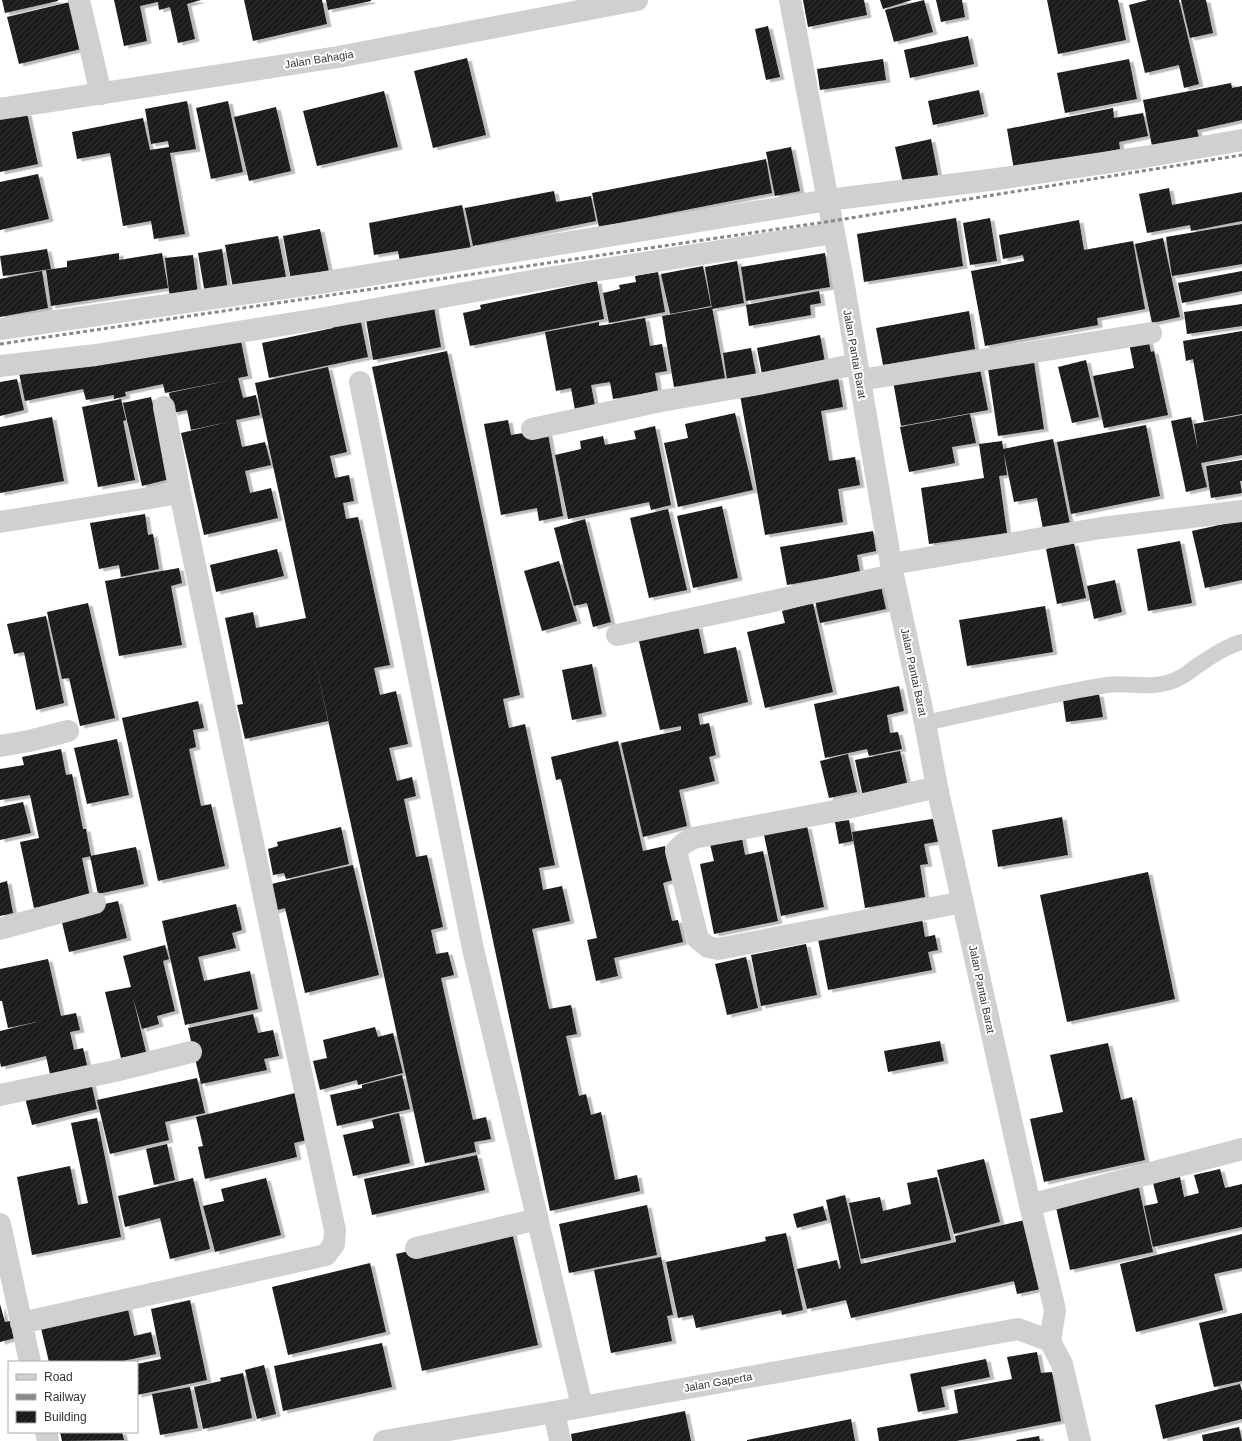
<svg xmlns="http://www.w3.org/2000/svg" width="1242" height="1441" font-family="Helvetica,sans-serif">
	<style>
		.building { fill: url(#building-hatch); filter: url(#shadow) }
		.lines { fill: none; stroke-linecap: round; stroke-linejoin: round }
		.service { stroke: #d0d0d0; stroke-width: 16 }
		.minor { stroke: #d0d0d0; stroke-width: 22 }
		.tertiary { stroke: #d0d0d0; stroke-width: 22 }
		.rail { stroke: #888; stroke-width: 3; stroke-dasharray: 4 3; stroke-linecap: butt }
		.labels { text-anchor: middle; stroke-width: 4; stroke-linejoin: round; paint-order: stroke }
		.street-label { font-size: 11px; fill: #333; stroke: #fff }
	</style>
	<defs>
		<pattern id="building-hatch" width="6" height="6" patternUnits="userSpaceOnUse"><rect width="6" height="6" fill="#1a1a1a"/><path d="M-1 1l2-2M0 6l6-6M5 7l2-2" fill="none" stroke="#333"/></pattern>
		<filter id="shadow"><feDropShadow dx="4.5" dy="2.5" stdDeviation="0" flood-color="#0004"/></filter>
	</defs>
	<rect width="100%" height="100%" fill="#fff"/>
	<path class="building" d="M 2,0 L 58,0 L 58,1 L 5,13 Z
		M 114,0 L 201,0 L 187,4 L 195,39 L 178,43 L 170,7 L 159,10 L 158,2 L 140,6 L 147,41 L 124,46 Z
		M 244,0 L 322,0 L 327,24 L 253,41 Z
		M 326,0 L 371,0 L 371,1 L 328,10 Z
		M 803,0 L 864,0 L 867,15 L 808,27 Z
		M 880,0 L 912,0 L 883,9 Z
		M 924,0 L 933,32 L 894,42 L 885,10 Z
		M 936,0 L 962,0 L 965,17 L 941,22 Z
		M 1047,0 L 1118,0 L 1126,40 L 1058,54 Z
		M 1148,0 L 1179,0 L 1199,84 L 1184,88 L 1179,65 L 1145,73 L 1129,5 Z
		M 1181,0 L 1206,0 L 1213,33 L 1190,38 Z
		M 74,1 L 85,48 L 19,64 L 7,17 Z
		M 768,26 L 780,77 L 766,80 L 755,29 Z
		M 968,36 L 974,64 L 910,78 L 904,50 Z
		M 467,58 L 486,135 L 433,148 L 414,71 Z
		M 883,59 L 886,80 L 820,90 L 817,69 Z
		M 1129,59 L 1137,99 L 1065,113 L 1057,73 Z
		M 1231,83 L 1232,88 L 1242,86 L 1242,120 L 1197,130 L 1199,137 L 1152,146 L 1143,100 Z
		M 979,90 L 984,114 L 933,125 L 928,101 Z
		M 384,91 L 398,147 L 317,166 L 303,111 Z
		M 187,101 L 196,149 L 170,153 L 185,234 L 154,239 L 151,221 L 123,226 L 110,153 L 77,159 L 72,132 L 143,118 L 150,150 L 169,147 L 168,141 L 151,144 L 145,109 Z
		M 228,101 L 243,172 L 211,179 L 196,108 Z
		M 276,107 L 291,171 L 249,181 L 234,117 Z
		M 1113,108 L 1114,118 L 1143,113 L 1148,136 L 1119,142 L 1120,149 L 1014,170 L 1007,129 Z
		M 27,113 L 38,164 L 0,172 L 0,118 Z
		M 931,139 L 939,180 L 904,188 L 895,147 Z
		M 791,147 L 800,191 L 775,196 L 766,152 Z
		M 766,159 L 772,193 L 599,227 L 592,193 Z
		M 38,174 L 49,219 L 0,230 L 0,182 Z
		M 1169,188 L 1172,205 L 1242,192 L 1242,221 L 1191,231 L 1190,225 L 1147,233 L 1139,194 Z
		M 554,191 L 556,202 L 591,196 L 596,221 L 473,246 L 465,208 Z
		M 462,205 L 471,249 L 400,262 L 398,251 L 374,255 L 369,223 Z
		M 956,218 L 963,266 L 864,282 L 857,234 Z
		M 990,218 L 997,261 L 970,265 L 963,223 Z
		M 1079,220 L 1084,250 L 1133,241 L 1145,309 L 1097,318 L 1098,325 L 985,346 L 971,271 L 1024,261 L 1023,255 L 1003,259 L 999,235 Z
		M 1242,224 L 1242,264 L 1172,276 L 1166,237 Z
		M 320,229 L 329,272 L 291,280 L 283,236 Z
		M 278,236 L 286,277 L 233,288 L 225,245 Z
		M 1163,238 L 1180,317 L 1152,323 L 1135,244 Z
		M 47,249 L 51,269 L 3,276 L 0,256 Z
		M 222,249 L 228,291 L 205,294 L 198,253 Z
		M 119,253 L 119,260 L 162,253 L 168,288 L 51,306 L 46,270 L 67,267 L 67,261 Z
		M 825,253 L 830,287 L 746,301 L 741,267 Z
		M 193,255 L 198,295 L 170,299 L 165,258 Z
		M 737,261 L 744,303 L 712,309 L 705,267 Z
		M 703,266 L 711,306 L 670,314 L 661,274 Z
		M 42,271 L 48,308 L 0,317 L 0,279 Z
		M 1242,271 L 1242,291 L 1182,303 L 1178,283 Z
		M 658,272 L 665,312 L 609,323 L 603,293 L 620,289 L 619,285 L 636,282 L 635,276 Z
		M 597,281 L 604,319 L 470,346 L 463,313 L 481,309 L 480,305 Z
		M 819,291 L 821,303 L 810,305 L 811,315 L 749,326 L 746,305 Z
		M 433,302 L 441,347 L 373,360 L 365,314 Z
		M 1242,304 L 1242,326 L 1187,334 L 1184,312 Z
		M 712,307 L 725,378 L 674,387 L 662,316 Z
		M 969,311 L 975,349 L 883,365 L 876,328 Z
		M 359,313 L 368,357 L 269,378 L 262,343 L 333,328 L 331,319 Z
		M 645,318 L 650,346 L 662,344 L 667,371 L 655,373 L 658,391 L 613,399 L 610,382 L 591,385 L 595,406 L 575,410 L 571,388 L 556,391 L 545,332 L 599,322 L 599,326 Z
		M 1242,331 L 1242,414 L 1204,421 L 1193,359 L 1186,361 L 1183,341 Z
		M 239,332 L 248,376 L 238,378 L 243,398 L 256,395 L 260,415 L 236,420 L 242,447 L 265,442 L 271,465 L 245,471 L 250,493 L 271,488 L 278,518 L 204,535 L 181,433 L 232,421 L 191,430 L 187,410 L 173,413 L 169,393 L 231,380 L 165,393 L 163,384 L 125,392 L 126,396 L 114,399 L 114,395 L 86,400 L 83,389 L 25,401 L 19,373 Z
		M 820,335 L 825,362 L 762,374 L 757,348 Z
		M 1148,339 L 1151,352 L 1154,351 L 1168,415 L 1104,428 L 1093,376 L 1134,368 L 1129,343 Z
		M 751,348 L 756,374 L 727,379 L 723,353 Z
		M 447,351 L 520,695 L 503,699 L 509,728 L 525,724 L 555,865 L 539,868 L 543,890 L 562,886 L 570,921 L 532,929 L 549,1009 L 571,1005 L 577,1034 L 566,1036 L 579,1096 L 586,1094 L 591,1115 L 601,1112 L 615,1180 L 637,1175 L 640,1191 L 550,1211 L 372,367 Z
		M 1033,355 L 1044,429 L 998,436 L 987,362 Z
		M 1086,360 L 1099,417 L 1072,423 L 1058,367 Z
		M 979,364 L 988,410 L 901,426 L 893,381 Z
		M 328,367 L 347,452 L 330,456 L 335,478 L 349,475 L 354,501 L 343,503 L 346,519 L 358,517 L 390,665 L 374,668 L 380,695 L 396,691 L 408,744 L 389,748 L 397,781 L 412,777 L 416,796 L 404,799 L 416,857 L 427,855 L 443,927 L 431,930 L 436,954 L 448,952 L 454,975 L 441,978 L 450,1019 L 473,1120 L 486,1117 L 491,1139 L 474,1142 L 476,1152 L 425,1163 L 313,651 L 328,721 L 245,739 L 237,705 L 243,704 L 225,618 L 253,612 L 256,628 L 306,618 L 255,383 Z
		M 838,377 L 843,407 L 821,411 L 829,461 L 855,457 L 860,485 L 838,489 L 843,522 L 765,535 L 740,395 Z
		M 17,379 L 24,410 L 0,416 L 0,382 Z
		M 151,397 L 170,479 L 142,486 L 123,403 Z
		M 121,399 L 126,420 L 123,421 L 135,480 L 98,487 L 82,407 Z
		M 735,413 L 753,490 L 678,507 L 664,443 L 688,438 L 685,424 Z
		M 970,414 L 976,443 L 952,447 L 955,463 L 909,472 L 900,427 Z
		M 1242,415 L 1242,455 L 1201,463 L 1207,487 L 1186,492 L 1171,421 L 1191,417 L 1198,450 L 1194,424 Z
		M 52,417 L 64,481 L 0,493 L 0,427 Z
		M 508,420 L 511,435 L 547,429 L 563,516 L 539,521 L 537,508 L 501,515 L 484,424 Z
		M 1146,425 L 1160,496 L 1071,514 L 1057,442 Z
		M 655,426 L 671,505 L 651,510 L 649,502 L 568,519 L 555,455 L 581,449 L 580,441 L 603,436 L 605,445 L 636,439 L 634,431 Z
		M 1053,439 L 1070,524 L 1043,529 L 1037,498 L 1014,502 L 1003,449 Z
		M 1002,441 L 1007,475 L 999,476 L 1007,533 L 929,544 L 921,488 L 984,478 L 979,444 Z
		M 1242,460 L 1242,481 L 1240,481 L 1242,493 L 1211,498 L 1206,466 Z
		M 722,506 L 738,578 L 693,588 L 677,516 Z
		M 668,509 L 687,590 L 649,598 L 630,518 Z
		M 145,514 L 148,535 L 153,534 L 159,569 L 121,577 L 119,565 L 99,569 L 90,523 Z
		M 585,519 L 611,622 L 593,627 L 587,603 L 574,606 L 554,528 Z
		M 1242,520 L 1242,580 L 1205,588 L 1192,531 Z
		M 873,531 L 876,551 L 857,555 L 860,572 L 787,585 L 780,547 Z
		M 1180,541 L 1192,603 L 1148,611 L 1137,549 Z
		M 1074,543 L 1086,598 L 1057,604 L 1046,549 Z
		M 277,549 L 284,576 L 216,592 L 210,565 Z
		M 559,561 L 577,621 L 542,631 L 524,571 Z
		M 179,568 L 182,583 L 171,586 L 182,645 L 119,656 L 105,581 Z
		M 1115,580 L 1122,612 L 1094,619 L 1087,586 Z
		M 880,582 L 886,609 L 820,623 L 814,596 Z
		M 88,603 L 115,718 L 80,726 L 69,678 L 62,679 L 47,612 Z
		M 813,603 L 833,692 L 765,708 L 747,632 L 785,623 L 782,611 Z
		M 1045,606 L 1053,652 L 967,666 L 959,620 Z
		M 46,616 L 64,703 L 36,710 L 24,652 L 14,654 L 7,624 Z
		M 698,626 L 704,654 L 736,647 L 748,702 L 698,714 L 700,725 L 709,723 L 716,755 L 709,757 L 715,781 L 679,790 L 687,826 L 643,837 L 621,743 L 681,730 L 681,726 L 660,730 L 637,633 Z
		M 592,664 L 602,714 L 572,720 L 562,670 Z
		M 899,686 L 904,711 L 887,715 L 890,733 L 898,732 L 902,749 L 869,756 L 867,749 L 825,758 L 814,704 Z
		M 1099,694 L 1103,717 L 1066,722 L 1063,700 Z
		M 198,701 L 204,728 L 193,730 L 196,747 L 189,749 L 201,806 L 211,804 L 225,866 L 158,881 L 122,718 Z
		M 117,739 L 129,795 L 87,804 L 74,748 Z
		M 618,741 L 643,851 L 665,846 L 673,880 L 663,883 L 672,921 L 678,920 L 683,942 L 614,958 L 618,976 L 596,981 L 587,940 L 597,938 L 561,779 L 556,780 L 551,757 Z
		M 61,749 L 66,775 L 72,774 L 83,829 L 86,829 L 91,856 L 82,858 L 90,897 L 34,908 L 20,842 L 39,838 L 30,795 L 0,800 L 0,769 L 24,765 L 22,757 Z
		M 900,751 L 908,787 L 863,797 L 855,760 Z
		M 848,754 L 857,792 L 829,798 L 820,761 Z
		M 23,802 L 31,833 L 0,840 L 0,807 Z
		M 1062,817 L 1068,855 L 998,867 L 992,830 Z
		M 938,818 L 942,841 L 924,844 L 928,864 L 920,865 L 925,897 L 865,908 L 852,832 Z
		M 849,820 L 853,841 L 839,844 L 835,822 Z
		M 807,826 L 824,907 L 781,916 L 764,835 Z
		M 341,827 L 349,864 L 286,879 L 284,873 L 273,875 L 268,849 L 278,846 L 277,842 Z
		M 741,833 L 745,855 L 763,851 L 778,921 L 714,934 L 700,864 L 714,861 L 709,840 Z
		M 136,847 L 144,884 L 98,894 L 90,856 Z
		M 353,865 L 379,975 L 305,993 L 285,908 L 274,911 L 267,885 Z
		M 1148,872 L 1175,999 L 1067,1022 L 1040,895 Z
		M 7,881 L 13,913 L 0,916 L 0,883 Z
		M 118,901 L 127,938 L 69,952 L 60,914 Z
		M 236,904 L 242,930 L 232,933 L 236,948 L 198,957 L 204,981 L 250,971 L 258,1009 L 185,1025 L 162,921 Z
		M 922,919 L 925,937 L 935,935 L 938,950 L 928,952 L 932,970 L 828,990 L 818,939 Z
		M 806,944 L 817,995 L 761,1006 L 751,955 Z
		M 165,945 L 169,959 L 163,961 L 175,1011 L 157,1016 L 159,1024 L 142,1029 L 133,998 L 146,1052 L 121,1058 L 105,992 L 131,987 L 123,956 Z
		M 746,957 L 758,1008 L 727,1015 L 715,964 Z
		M 48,959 L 61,1016 L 76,1013 L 80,1030 L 70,1032 L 74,1050 L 83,1048 L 87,1065 L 50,1074 L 46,1056 L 1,1067 L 0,1062 L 0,1031 L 41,1021 L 8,1028 L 2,1001 L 0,1001 L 0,969 Z
		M 253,1014 L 258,1033 L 273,1030 L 279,1056 L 264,1059 L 267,1070 L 201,1084 L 188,1028 Z
		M 375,1027 L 378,1037 L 393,1033 L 403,1073 L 358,1085 L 357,1080 L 320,1090 L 313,1061 L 327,1058 L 323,1040 Z
		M 940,1041 L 944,1061 L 888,1072 L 884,1051 Z
		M 1108,1043 L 1121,1100 L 1132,1097 L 1145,1160 L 1044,1182 L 1030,1119 L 1063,1112 L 1050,1055 Z
		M 402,1075 L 410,1109 L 337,1126 L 330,1095 L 362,1088 L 362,1085 Z
		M 197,1078 L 205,1113 L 165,1122 L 169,1140 L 110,1154 L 97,1100 Z
		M 91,1082 L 97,1109 L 32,1125 L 25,1098 Z
		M 295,1093 L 307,1140 L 294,1143 L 297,1157 L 205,1179 L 198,1147 L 203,1146 L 196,1117 Z
		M 399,1113 L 410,1163 L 353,1176 L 343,1135 L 374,1128 L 372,1120 Z
		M 97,1118 L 121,1237 L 32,1255 L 17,1177 L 70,1166 L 78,1205 L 88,1203 L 71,1123 Z
		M 167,1144 L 175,1180 L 154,1185 L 146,1149 Z
		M 477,1155 L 485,1190 L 372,1215 L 364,1179 Z
		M 984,1159 L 1000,1222 L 954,1234 L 937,1170 Z
		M 1220,1169 L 1225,1188 L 1242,1184 L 1242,1227 L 1153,1247 L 1144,1206 L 1158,1203 L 1153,1183 L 1180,1177 L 1184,1197 L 1199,1193 L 1194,1175 Z
		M 937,1177 L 951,1240 L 861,1259 L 849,1203 L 880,1197 L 883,1211 L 911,1204 L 907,1183 Z
		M 193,1178 L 210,1249 L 170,1259 L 160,1218 L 125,1227 L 118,1196 Z
		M 266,1178 L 281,1235 L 215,1252 L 203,1206 L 224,1201 L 221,1189 Z
		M 1138,1184 L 1153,1252 L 1070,1270 L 1055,1203 Z
		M 845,1195 L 861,1264 L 956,1242 L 955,1236 L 1025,1220 L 1041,1289 L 1017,1294 L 1014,1281 L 851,1318 L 846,1300 L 807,1309 L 797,1269 L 837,1260 L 839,1269 L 841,1268 L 826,1200 Z
		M 647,1205 L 657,1255 L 569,1273 L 559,1224 Z
		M 823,1206 L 827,1220 L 797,1228 L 793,1214 Z
		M 511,1228 L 538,1345 L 422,1371 L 396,1254 Z
		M 786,1233 L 803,1310 L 782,1315 L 781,1310 L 696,1328 L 693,1315 L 678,1318 L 666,1262 L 766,1241 L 765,1237 Z
		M 1242,1234 L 1242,1268 L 1214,1274 L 1223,1310 L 1136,1332 L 1120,1264 Z
		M 661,1257 L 673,1315 L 667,1316 L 672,1341 L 611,1353 L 594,1270 Z
		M 370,1263 L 386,1332 L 288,1355 L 272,1287 Z
		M 190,1300 L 207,1380 L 137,1395 L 137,1364 L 161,1359 L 151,1309 Z
		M 126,1301 L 134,1336 L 151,1332 L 156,1354 L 118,1362 L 49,1362 L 39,1320 Z
		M 0,1304 L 5,1322 L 11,1321 L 15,1338 L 0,1342 Z
		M 1242,1313 L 1242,1381 L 1214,1387 L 1199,1323 Z
		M 382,1343 L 392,1387 L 283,1411 L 274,1366 Z
		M 1037,1352 L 1041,1373 L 1052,1372 L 1061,1421 L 956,1441 L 879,1441 L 877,1428 L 958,1413 L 954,1390 L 1012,1379 L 1007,1357 Z
		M 986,1359 L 990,1377 L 941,1387 L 945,1407 L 918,1412 L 910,1374 Z
		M 264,1365 L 276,1414 L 257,1419 L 245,1370 Z
		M 243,1373 L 252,1418 L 203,1429 L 194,1387 L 221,1381 L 220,1378 Z
		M 1240,1384 L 1242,1391 L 1242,1419 L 1163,1439 L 1155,1405 Z
		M 190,1387 L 198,1428 L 160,1435 L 152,1394 Z
		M 685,1411 L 691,1441 L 572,1441 L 571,1434 Z
		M 851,1419 L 855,1441 L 747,1441 L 747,1440 Z
		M 1239,1427 L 1242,1441 L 1203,1441 L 1202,1435 Z
		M 60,1432 L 122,1432 L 124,1440 L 62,1441 Z
		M 1039,1436 L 1040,1441 L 1017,1441 L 1016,1440 Z"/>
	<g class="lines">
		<path class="service" d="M 925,723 C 986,710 1046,695 1107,685 C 1128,682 1149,689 1170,682 C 1179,679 1187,674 1194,668 C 1209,658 1224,647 1242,642"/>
		<path class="minor" d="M 79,0 L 101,94
			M 790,0 L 843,280 L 893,575 L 925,723 L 937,787 L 1030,1205 L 1055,1310 L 1050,1341
			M 0,109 L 338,57 L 637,0
			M 0,329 L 320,283 L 828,200 L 997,179 L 1144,157 L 1242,140
			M 0,366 L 96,355 L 319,319 L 548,278 L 834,233
			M 860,380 L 1151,333
			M 360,382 L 473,949 L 582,1406
			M 532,429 L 661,401 L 759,384 L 857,364
			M 0,522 L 180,493
			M 892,564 L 1101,528 L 1242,511
			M 617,635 L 893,575
			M 0,746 L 29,741 L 68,731
			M 937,787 L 830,812 L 693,838 L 683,844 L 676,851 L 698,939 L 708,947 L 718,949 L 963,902
			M 0,929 L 95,903
			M 0,1095 L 115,1071 L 191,1052
			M 1030,1205 L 1242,1149
			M 0,1224 L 30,1362
			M 416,1248 L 538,1219
			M 21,1323 L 326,1255 L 334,1244 L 335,1230 L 282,983 L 180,493 L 164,407
			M 554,1412 L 560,1441
			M 46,1432 L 48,1441"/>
		<path class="tertiary" d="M 384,1441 L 554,1412 L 1018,1329 L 1050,1341 L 1062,1364 L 1080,1441"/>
		<path class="rail" d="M 0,344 L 832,221 L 1242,155"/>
	</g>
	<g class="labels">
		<g class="street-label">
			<text transform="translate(319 59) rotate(-9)" y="4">Jalan Bahagia</text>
			<text transform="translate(855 354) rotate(80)" y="4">Jalan Pantai Barat</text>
			<text transform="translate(914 672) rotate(78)" y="4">Jalan Pantai Barat</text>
			<text transform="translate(982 989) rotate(78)" y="4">Jalan Pantai Barat</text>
			<text transform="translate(718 1382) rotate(-10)" y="4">Jalan Gaperta</text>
		</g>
	</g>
	<rect x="8" y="1361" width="130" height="72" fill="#ffffff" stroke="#adadad"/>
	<rect x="16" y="1374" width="20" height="6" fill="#d0d0d0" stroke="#adadad"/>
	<text x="44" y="1381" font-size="12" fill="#333333">Road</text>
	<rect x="16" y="1394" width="20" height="6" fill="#888888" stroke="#adadad"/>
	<text x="44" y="1401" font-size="12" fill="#333333">Railway</text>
	<rect x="16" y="1411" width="20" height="12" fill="url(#building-hatch)" stroke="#adadad"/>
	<text x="44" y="1421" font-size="12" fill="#333333">Building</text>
</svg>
